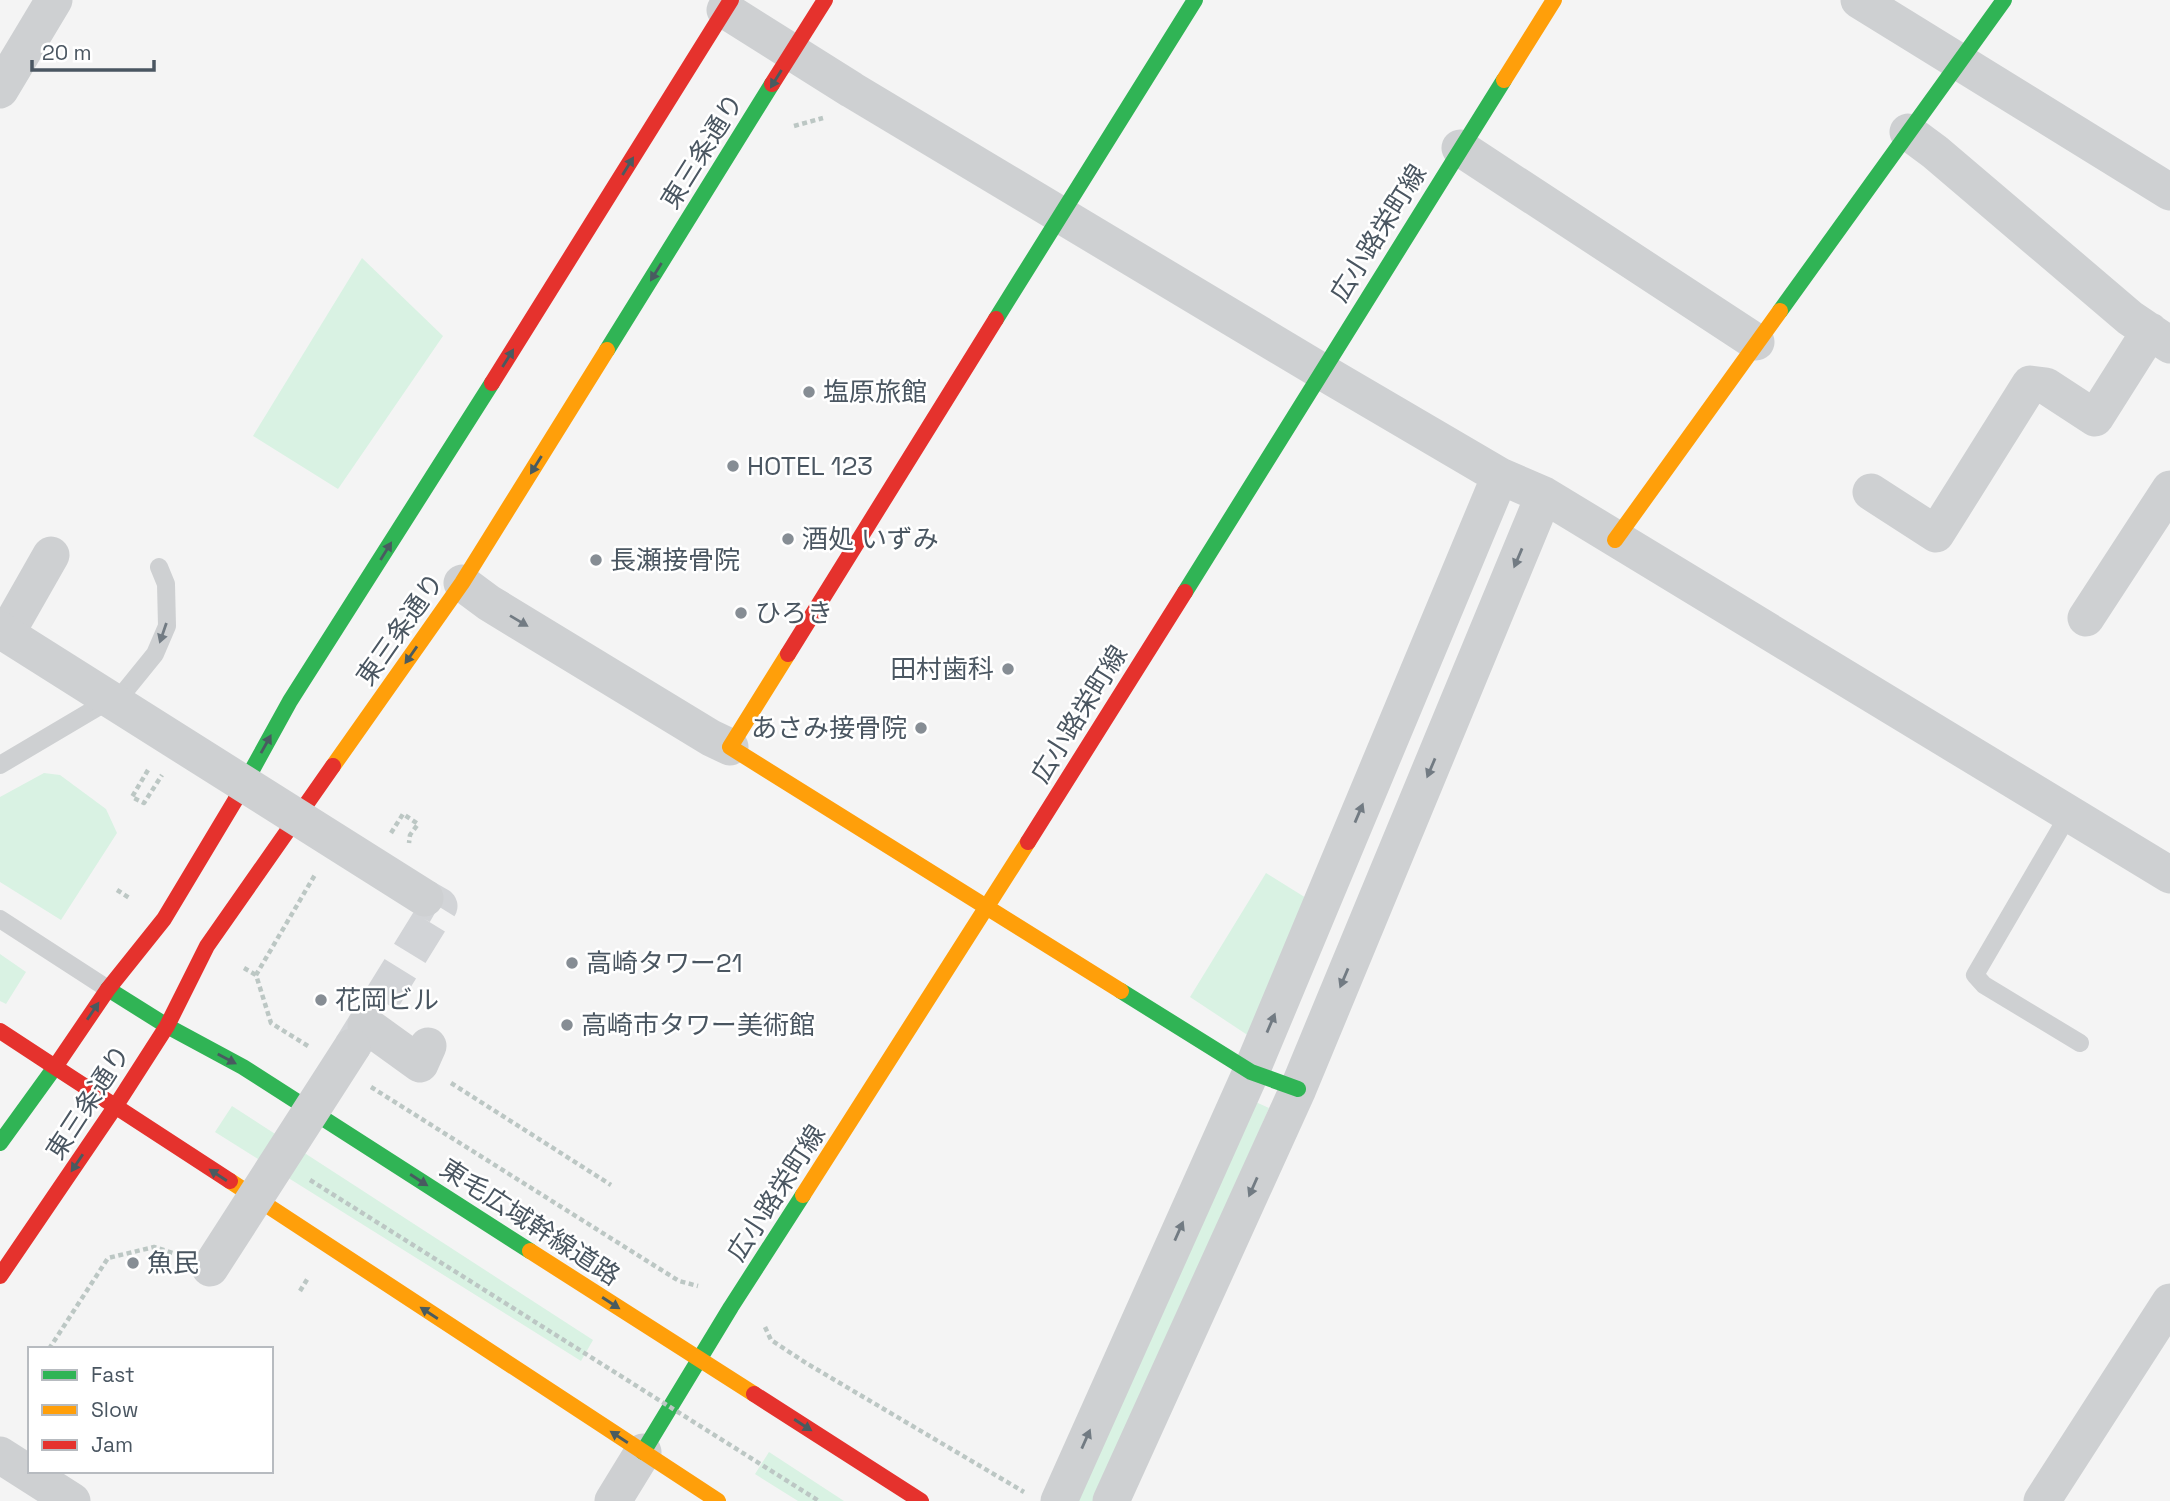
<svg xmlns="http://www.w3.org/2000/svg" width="2170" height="1501" font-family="'Space Grotesk','Noto Sans JP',sans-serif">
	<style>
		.green { fill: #d9f2e3 }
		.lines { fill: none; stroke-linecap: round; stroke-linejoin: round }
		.street-tunnel { stroke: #d2d4d7; stroke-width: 37; stroke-dasharray: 37 18; stroke-linecap: butt }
		.path { stroke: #bcc7c4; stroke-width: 4.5; stroke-dasharray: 5 3.5; stroke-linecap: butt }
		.lane { stroke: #ced0d2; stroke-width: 18 }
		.street { stroke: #ced0d2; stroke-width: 37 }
		.fast { stroke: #30b455; stroke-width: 16 }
		.slow { stroke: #ff9f0a; stroke-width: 16 }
		.jam { stroke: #e5322d; stroke-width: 16 }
		.path-bridge { stroke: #bcc7c4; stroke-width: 4.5; stroke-dasharray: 5 3.5; stroke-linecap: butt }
		.street-bridge { stroke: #ced0d2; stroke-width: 37 }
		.oneway { fill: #495b60 }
		.oneway2 { fill: #727b83 }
		.poi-dot { fill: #868d94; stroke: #fff; stroke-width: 2.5 }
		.labels { text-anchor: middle; stroke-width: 5; stroke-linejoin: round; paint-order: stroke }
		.street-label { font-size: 26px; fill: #4a5661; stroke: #fff }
		.poi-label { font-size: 26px; fill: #4a5661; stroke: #fff; text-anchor: start }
	</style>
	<rect width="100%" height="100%" fill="#f4f4f4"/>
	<path class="green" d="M 362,258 L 443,336 L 338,489 L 253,436 Z
		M 44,773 L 60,775 L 106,809 L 117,833 L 61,920 L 0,882 L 0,797 Z
		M 1266,873 L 1311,901 L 1252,1038 L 1190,997 Z
		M 0,954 L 26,972 L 6,1004 L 0,1001 Z
		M 1249,1099 L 1269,1108 L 1098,1501 L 1077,1501 Z
		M 232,1106 L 593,1340 L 581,1361 L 215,1132 Z
		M 769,1452 L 844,1501 L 798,1501 L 755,1474 Z"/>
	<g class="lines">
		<path class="street-tunnel" d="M 352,1047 L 439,906 L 425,898"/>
		<path class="path" d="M 794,126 L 823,118
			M 148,770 L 132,797 L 144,803 L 162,775
			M 391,833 L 403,814 L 418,824 L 410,835 L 409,843
			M 117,890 L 131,899
			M 244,968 L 256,975
			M 308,1046 L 271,1023 L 256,975 L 316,873
			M 451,1083 L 611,1185
			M 371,1087 L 655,1266 L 679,1281 L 698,1286
			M 300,1291 L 308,1278
			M 765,1327 L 771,1340 L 806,1363 L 1024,1492
			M 49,1349 L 108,1258 L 154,1247 L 173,1253"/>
		<path class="lane" d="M 0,765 L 125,691 L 155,654 L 167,626 L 166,584 L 159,567
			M 2069,814 L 1975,975 L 1984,985 L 2080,1043
			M 0,919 L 108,989"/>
		<path class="street" d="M 1859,0 L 2170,192
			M 725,10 L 852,90 L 1321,371 L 1500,476 L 1544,495 L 2170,875
			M 0,90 L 54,0
			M 1908,132 L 1935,152 L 2130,318 L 2170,345
			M 1460,148 L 1756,342
			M 1871,492 L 1936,534 L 2030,384 L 2046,386 L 2095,418 L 2150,331
			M 462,583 L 489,603 L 711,738 L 730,747
			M 2086,618 L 2170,489
			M 6,634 L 51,555
			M 366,1025 L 420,1064 L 428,1046
			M 0,1455 L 72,1501
			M 613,1501 L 643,1452
			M 1059,1501 L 1251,1072 L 1500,476
			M 1111,1501 L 1298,1089 L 1544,495
			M 2042,1501 L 2170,1302"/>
		<path class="fast" d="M 1780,311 L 2004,0
			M 996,319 L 1195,0
			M 607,350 L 772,84
			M 1185,592 L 1504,80
			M 236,799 L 290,701 L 492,383
			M 108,989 L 167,1026 L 243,1067 L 530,1251
			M 1121,991 L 1251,1072 L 1298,1089
			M 0,1143 L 55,1067
			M 643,1452 L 731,1307 L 803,1195"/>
		<path class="slow" d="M 1504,80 L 1554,0
			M 1615,540 L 1780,311
			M 788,654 L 730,747 L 1121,991
			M 333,766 L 462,583 L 607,350
			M 230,1181 L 718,1501
			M 803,1195 L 1028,842
			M 530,1251 L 754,1394"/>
		<path class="jam" d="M 772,84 L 825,0
			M 492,383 L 731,0
			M 788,654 L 996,319
			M 1028,842 L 1185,592
			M 0,1031 L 55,1067
			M 115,1107 L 167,1026 L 207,946 L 333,766
			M 230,1181 L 55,1067 L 108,989 L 164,919 L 236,799
			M 0,1276 L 115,1107
			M 754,1394 L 921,1501"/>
		<path class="path-bridge" d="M 310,1180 L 819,1501"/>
		<path class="street-bridge" d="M 0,630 L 425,898
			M 210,1268 L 352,1047"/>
	</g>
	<defs><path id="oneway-solid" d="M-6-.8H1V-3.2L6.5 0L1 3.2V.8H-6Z" transform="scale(1.75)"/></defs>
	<g class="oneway">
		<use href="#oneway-solid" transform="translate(776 79) rotate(122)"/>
		<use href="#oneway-solid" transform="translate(628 166) rotate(-58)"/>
		<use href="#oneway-solid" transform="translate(656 272) rotate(122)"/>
		<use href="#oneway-solid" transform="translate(508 358) rotate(-58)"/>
		<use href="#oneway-solid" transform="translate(536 465) rotate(122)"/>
		<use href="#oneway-solid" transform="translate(386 551) rotate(-58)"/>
		<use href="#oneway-solid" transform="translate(411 655) rotate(125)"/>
		<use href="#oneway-solid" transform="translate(266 744) rotate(-61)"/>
		<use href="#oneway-solid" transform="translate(93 1011) rotate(-56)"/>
		<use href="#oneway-solid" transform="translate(227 1059) rotate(28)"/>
		<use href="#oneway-solid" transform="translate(77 1163) rotate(124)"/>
		<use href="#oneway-solid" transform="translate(218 1175) rotate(-147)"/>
		<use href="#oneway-solid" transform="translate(419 1180) rotate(33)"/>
		<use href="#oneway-solid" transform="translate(611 1303) rotate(33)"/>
		<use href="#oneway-solid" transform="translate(429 1313) rotate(-147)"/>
		<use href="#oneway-solid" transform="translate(803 1425) rotate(33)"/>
		<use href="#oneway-solid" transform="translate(619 1437) rotate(-147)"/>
	</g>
	<g class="oneway2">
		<use href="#oneway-solid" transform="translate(1518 558) rotate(113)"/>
		<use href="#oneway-solid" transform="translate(519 621) rotate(31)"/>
		<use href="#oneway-solid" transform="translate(163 633) rotate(109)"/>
		<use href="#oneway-solid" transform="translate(1431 768) rotate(113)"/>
		<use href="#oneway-solid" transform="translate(1359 813) rotate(-67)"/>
		<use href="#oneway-solid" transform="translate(1344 978) rotate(113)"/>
		<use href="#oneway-solid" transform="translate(1271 1023) rotate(-67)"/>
		<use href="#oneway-solid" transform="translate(1253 1187) rotate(114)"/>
		<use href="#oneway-solid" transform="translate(1179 1231) rotate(-66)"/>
		<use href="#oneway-solid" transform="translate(1086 1439) rotate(-66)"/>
	</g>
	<g class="poi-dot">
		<circle cx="809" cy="392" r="7"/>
		<circle cx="733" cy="466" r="7"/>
		<circle cx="788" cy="539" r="7"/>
		<circle cx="596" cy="560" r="7"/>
		<circle cx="741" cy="613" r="7"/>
		<circle cx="1008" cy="669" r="7"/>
		<circle cx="921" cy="728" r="7"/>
		<circle cx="572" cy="963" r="7"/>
		<circle cx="321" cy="1000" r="7"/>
		<circle cx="567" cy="1025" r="7"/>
		<circle cx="133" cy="1263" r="7"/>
	</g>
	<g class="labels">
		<g class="street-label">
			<text transform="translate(702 151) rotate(-58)" y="9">東三条通り</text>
			<text transform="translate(1378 233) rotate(-58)" y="9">広小路栄町線</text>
			<text transform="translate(400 629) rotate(-55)" y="9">東三条通り</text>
			<text transform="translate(1079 714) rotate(-58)" y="9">広小路栄町線</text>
			<text transform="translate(88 1102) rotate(-57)" y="9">東三条通り</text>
			<text transform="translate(776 1193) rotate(-57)" y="9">広小路栄町線</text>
			<text transform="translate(530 1222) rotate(33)" y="9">東毛広域幹線道路</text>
		</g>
		<g class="poi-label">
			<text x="823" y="401">塩原旅館</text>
			<text x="747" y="475">HOTEL 123</text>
			<text x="802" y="548">酒処 いずみ</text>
			<text x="610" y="569">長瀬接骨院</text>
			<text x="755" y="622">ひろき</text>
			<text x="994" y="678" text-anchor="end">田村歯科</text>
			<text x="907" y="737" text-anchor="end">あさみ接骨院</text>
			<text x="586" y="972">高崎タワー21</text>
			<text x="335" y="1009">花岡ビル</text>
			<text x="581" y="1034">高崎市タワー美術館</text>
			<text x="147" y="1272">魚民</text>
		</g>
	</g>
	<rect x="28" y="1347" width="245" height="126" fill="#ffffff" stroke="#b7bbc0" stroke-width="2"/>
	<rect x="42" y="1370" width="35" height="10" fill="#30b455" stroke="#b7bbc0" stroke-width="2"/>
	<text x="91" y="1382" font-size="21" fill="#4a5661">Fast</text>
	<rect x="42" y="1405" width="35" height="10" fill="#ff9f0a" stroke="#b7bbc0" stroke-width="2"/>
	<text x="91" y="1417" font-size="21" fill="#4a5661">Slow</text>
	<rect x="42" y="1440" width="35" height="10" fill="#e5322d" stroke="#b7bbc0" stroke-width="2"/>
	<text x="91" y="1452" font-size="21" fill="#4a5661">Jam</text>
	<path d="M32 60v10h122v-10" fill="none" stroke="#4a5661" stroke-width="3.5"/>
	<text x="42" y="60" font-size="21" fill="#4a5661" stroke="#ffffff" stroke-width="5" paint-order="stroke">20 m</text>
</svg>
